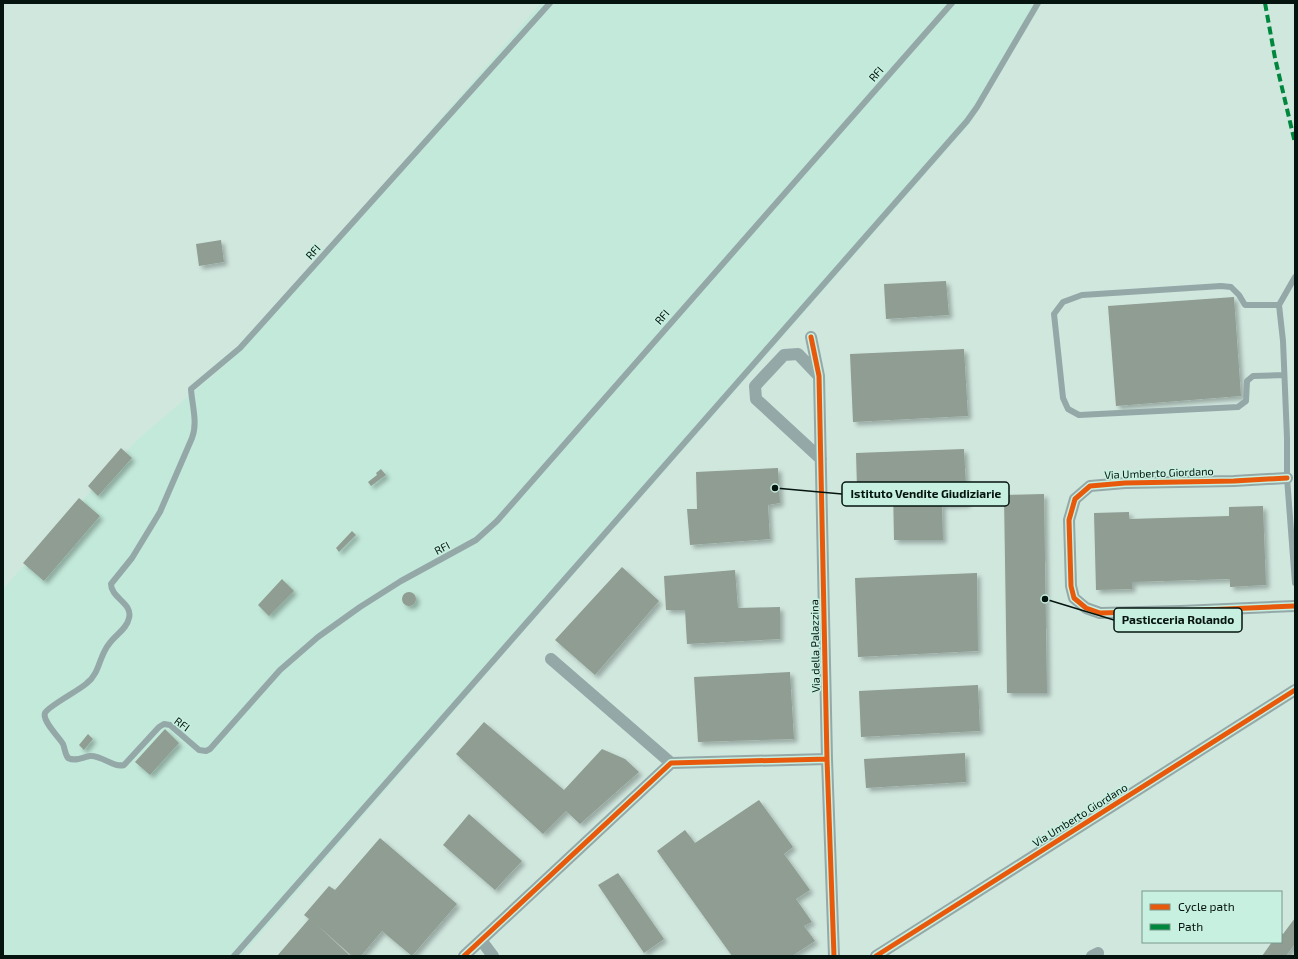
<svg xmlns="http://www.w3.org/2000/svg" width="1298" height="959" font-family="'Exo 2',sans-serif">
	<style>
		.built { fill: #c2e9da }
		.building { fill: #8f9d93; filter: url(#shadow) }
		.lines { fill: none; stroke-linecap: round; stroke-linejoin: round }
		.service { stroke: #94a8a8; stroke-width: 6 }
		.minor { stroke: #94a8a8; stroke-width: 12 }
		.quiet { stroke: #00873e; stroke-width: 4; stroke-dasharray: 8 4; stroke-linecap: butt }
		.cycleway-casing { stroke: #c7f0e0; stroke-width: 8 }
		.cycleway { stroke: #e8590c; stroke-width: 5 }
		.labels { text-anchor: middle; stroke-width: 3; stroke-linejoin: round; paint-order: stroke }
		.street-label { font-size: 11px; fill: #05140f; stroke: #c7f0e0 }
		.leader { fill: none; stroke: #05140f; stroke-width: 1.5 }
		.callout-dot { fill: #05140f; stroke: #c7f0e0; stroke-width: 1.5 }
		.callout { fill: #c7f0e0; stroke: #05140f; stroke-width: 1.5 }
		.callout-label { font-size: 12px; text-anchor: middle; font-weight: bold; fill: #05140f }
	</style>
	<defs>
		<filter id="shadow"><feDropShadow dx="3.5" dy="3.5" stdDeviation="2" flood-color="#0004"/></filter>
	</defs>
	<rect width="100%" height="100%" fill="#d0e7de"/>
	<path class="built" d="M 541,3 L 1042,3 L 971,122 L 488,672 L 241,956 L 3,956 L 3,589 L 137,440 L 231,360 Z"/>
	<path class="building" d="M 221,240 L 224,262 L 199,266 L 196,244 Z
		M 946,281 L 949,315 L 886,319 L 884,284 Z
		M 1234,297 L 1241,396 L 1116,406 L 1108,306 Z
		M 964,349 L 968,416 L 853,422 L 850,354 Z
		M 121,448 L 132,458 L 98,496 L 88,486 Z
		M 964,449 L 967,504 L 942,505 L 943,540 L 894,540 L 893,487 L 857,488 L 856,453 Z
		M 778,468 L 780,503 L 768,505 L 770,539 L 690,545 L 687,509 L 697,509 L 696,472 Z
		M 381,469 L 386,475 L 371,486 L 368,482 L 377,475 L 376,473 Z
		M 1044,494 L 1047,693 L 1007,693 L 1004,495 Z
		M 79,498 L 100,516 L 44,581 L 23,563 Z
		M 1263,506 L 1266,585 L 1230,587 L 1230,579 L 1132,582 L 1132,589 L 1096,590 L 1094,513 L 1129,512 L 1129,519 L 1229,516 L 1229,507 Z
		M 352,531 L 356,535 L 339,552 L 336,548 Z
		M 622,567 L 659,601 L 595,675 L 555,640 Z
		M 735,570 L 738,608 L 780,607 L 780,639 L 687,644 L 685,610 L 666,610 L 664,576 Z
		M 977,573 L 978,651 L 858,657 L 855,578 Z
		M 282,579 L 294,591 L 269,616 L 258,605 Z
		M402 599a7 7 0 1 1 14 0a7 7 0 1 1-14 0Z
		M 790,672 L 794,739 L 698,742 L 694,677 Z
		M 978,685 L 980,731 L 861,737 L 859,691 Z
		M 484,722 L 564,790 L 602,749 L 625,759 L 639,772 L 580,824 L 566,811 L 543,834 L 456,754 Z
		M 165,729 L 179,743 L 150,775 L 135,762 Z
		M 88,734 L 93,739 L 84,750 L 79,745 Z
		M 965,753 L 966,782 L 866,788 L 864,759 Z
		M 759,800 L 793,847 L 784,854 L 810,890 L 796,899 L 812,922 L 804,926 L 815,941 L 792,956 L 732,956 L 657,851 L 685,830 L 695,843 Z
		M 469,814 L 522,861 L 495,890 L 443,845 Z
		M 380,838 L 457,904 L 412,956 L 382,931 L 361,956 L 352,956 L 316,924 L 350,956 L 277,956 L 309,919 L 304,915 L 329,886 L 335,890 Z
		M 618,873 L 664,939 L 644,953 L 598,885 Z
		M 1295,918 L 1295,944 L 1286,956 L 1262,956 L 1272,942 L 1281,942 L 1281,933 L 1283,934 Z"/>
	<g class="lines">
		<path class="service" d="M 550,3 L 240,348 L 191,389 C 192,405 198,423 192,438 L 160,512 L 132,558 L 111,584 C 111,598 133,603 129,618 C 127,629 115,635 109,644 C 99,656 100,673 87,683 C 80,690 48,706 45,713 C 42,721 59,737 63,744 C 65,749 65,754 68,758 C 76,762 83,757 90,756 C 102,755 113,768 124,765 L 159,727 L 164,724 L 170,725 L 199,750 L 206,751 L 210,749 L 280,670 L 318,637 L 360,607 L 401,581 L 476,540 L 497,521 L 952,3
			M 1295,277 L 1279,305 L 1283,341 L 1287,438 L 1287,478 L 1295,583
			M 1279,305 L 1245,305 L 1239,295 L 1231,287 L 1221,286 L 1082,295 L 1063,302 L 1054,314 L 1063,398 L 1068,409 L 1079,415 L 1238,407 L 1246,401 L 1247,381 L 1253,376 L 1284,375
			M 234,956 L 967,121 L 977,107 L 1038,3"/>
		<path class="minor" d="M 811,337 L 819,376 L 827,759 L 834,956
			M 819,376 L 798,354 L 784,355 L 755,386 L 756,399 L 821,459
			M 1287,478 L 1234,481 L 1125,483 L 1090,486 L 1075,499 L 1069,520 L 1071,586 L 1074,598 L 1086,608 L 1100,613 L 1181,611 L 1295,606
			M 551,659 L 671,763
			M 481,940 L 493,956
			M 464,956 L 671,763 L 827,759
			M 876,956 L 1295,690
			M 1092,956 L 1098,953"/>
		<path class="quiet" d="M 1265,3 L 1275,58 L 1295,143"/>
		<g class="cycleway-casing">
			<path id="cycleway" d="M 811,337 L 819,376 L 827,759 L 834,956
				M 1287,478 L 1234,481 L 1125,483 L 1090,486 L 1075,499 L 1069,520 L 1071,586 L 1074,598 L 1086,608 L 1100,613 L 1181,611 L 1295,606
				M 464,956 L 671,763 L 827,759
				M 876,956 L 1295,690"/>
		</g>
		<use href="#cycleway" class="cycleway"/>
	</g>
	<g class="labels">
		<g class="street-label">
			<text transform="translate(876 74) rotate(-49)" y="4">RFI</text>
			<text transform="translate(313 252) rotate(-48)" y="4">RFI</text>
			<text transform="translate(662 317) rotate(-49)" y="4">RFI</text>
			<text transform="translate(1159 473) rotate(-2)" y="4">Via Umberto Giordano</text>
			<text transform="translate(442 548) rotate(-28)" y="4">RFI</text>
			<text transform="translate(815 646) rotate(-91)" y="4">Via della Palazzina</text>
			<text transform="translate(182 724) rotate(36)" y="4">RFI</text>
			<text transform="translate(1080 815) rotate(-32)" y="4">Via Umberto Giordano</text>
		</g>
	</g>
	<path class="leader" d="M775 488L842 494M1045 599L1114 620"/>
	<g class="callout-dot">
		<circle cx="775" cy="488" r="4"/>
		<circle cx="1045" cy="599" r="4"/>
	</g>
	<g class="callout">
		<rect x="842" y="482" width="167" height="24" rx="4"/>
		<rect x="1114" y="608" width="128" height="24" rx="4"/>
	</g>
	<g class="callout-label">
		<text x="926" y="498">Istituto Vendite Giudiziarie</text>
		<text x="1178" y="624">Pasticceria Rolando</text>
	</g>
	<rect width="1298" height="959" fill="none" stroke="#05140f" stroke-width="8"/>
	<rect x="1142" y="891" width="140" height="52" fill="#c7f0e0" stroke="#79988c"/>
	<rect x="1150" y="904" width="20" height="6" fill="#e8590c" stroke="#79988c"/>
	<text x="1178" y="911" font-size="12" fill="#05140f">Cycle path</text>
	<rect x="1150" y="924" width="20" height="6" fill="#00873e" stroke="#79988c"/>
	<text x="1178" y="931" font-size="12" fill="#05140f">Path</text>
</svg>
